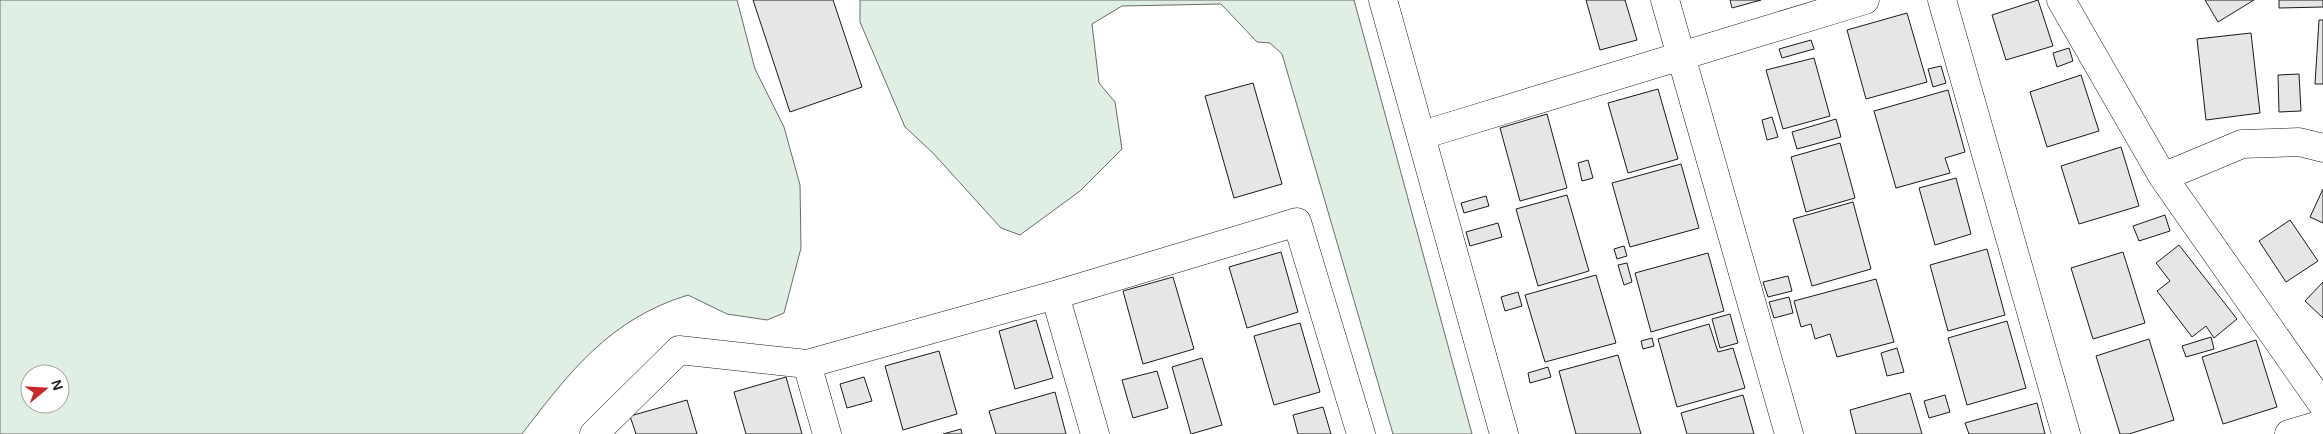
<svg xmlns="http://www.w3.org/2000/svg" width="2323" height="434" font-family="Arial,sans-serif">
	<style>
		.green { fill: #e0efe3; stroke: #6a6a6a; fill-rule: evenodd }
		.building { fill: #e6e6e6; stroke: #1a1a1a }
		.lines { fill: none; stroke-linecap: round; stroke-linejoin: round }
		.street-casing { stroke: #1a1a1a; stroke-width: 29 }
		.street { stroke: #fff; stroke-width: 28 }
	</style>
	<rect width="100%" height="100%" fill="#fff"/>
	<path class="green" d="M 0,0 L 737,0 L 755,69 L 784,127 L 800,185 L 801,248 L 784,313 L 767,320 L 727,314 L 688,295 C 610,319 570,371 522,434 L 0,434 ZM 30,374 L 60,374 L 60,404 L 30,404 Z
		M 860,0 L 1354,0 L 1472,434 L 1393,434 L 1282,54 L 1270,43 L 1257,42 L 1221,4 L 1122,6 L 1092,24 L 1099,83 L 1115,102 L 1122,149 L 1080,191 L 1020,235 L 1001,228 L 933,153 L 905,127 L 860,22 Z"/>
	<path class="building" d="M 753,0 L 833,0 L 862,87 L 790,112 Z
		M 1586,0 L 1625,0 L 1637,40 L 1600,50 Z
		M 1730,0 L 1761,0 L 1732,8 Z
		M 2038,0 L 2053,46 L 2006,60 L 1992,15 Z
		M 2205,0 L 2254,0 L 2218,22 Z
		M 2279,0 L 2323,0 L 2323,7 L 2279,8 Z
		M 1907,13 L 1927,82 L 1866,99 L 1847,30 Z
		M 2319,20 L 2323,20 L 2323,84 L 2315,84 Z
		M 2251,33 L 2260,113 L 2206,120 L 2197,39 Z
		M 1811,40 L 1814,49 L 1782,58 L 1779,49 Z
		M 2069,48 L 2073,61 L 2057,67 L 2053,53 Z
		M 1814,58 L 1830,116 L 1783,129 L 1766,70 Z
		M 1941,66 L 1946,83 L 1933,87 L 1928,69 Z
		M 2299,74 L 2301,111 L 2279,112 L 2278,75 Z
		M 2081,75 L 2099,131 L 2047,147 L 2030,92 Z
		M 1253,83 L 1282,184 L 1234,198 L 1205,96 Z
		M 1658,89 L 1678,159 L 1628,173 L 1608,103 Z
		M 1948,90 L 1965,152 L 1945,158 L 1950,173 L 1896,188 L 1874,111 Z
		M 1547,114 L 1567,188 L 1520,201 L 1500,128 Z
		M 1772,117 L 1778,137 L 1767,140 L 1762,120 Z
		M 1836,119 L 1841,137 L 1797,149 L 1792,132 Z
		M 1840,143 L 1855,198 L 1806,212 L 1791,157 Z
		M 2121,147 L 2139,206 L 2079,224 L 2061,166 Z
		M 1588,160 L 1593,178 L 1582,181 L 1578,163 Z
		M 1681,164 L 1699,228 L 1630,247 L 1612,183 Z
		M 1956,178 L 1971,234 L 1935,245 L 1919,188 Z
		M 2323,189 L 2323,223 L 2310,217 Z
		M 1567,195 L 1589,271 L 1538,286 L 1516,209 Z
		M 1486,196 L 1489,206 L 1464,213 L 1461,203 Z
		M 1853,202 L 1871,269 L 1812,286 L 1793,219 Z
		M 2165,215 L 2170,231 L 2139,241 L 2133,226 Z
		M 2290,220 L 2318,261 L 2286,282 L 2259,241 Z
		M 1498,223 L 1502,237 L 1470,246 L 1466,232 Z
		M 2179,245 L 2237,319 L 2214,338 L 2206,326 L 2192,337 L 2157,291 L 2170,281 L 2156,263 Z
		M 1624,246 L 1627,256 L 1617,259 L 1614,249 Z
		M 1987,249 L 2005,315 L 1948,331 L 1930,265 Z
		M 1281,252 L 1298,312 L 1247,328 L 1229,267 Z
		M 2123,252 L 2145,323 L 2093,339 L 2071,268 Z
		M 1708,253 L 1724,311 L 1651,332 L 1635,273 Z
		M 1627,263 L 1632,282 L 1624,285 L 1618,265 Z
		M 1596,275 L 1616,343 L 1545,362 L 1525,295 Z
		M 1788,276 L 1792,291 L 1768,297 L 1763,282 Z
		M 1173,277 L 1194,349 L 1143,364 L 1123,291 Z
		M 1876,279 L 1894,342 L 1837,357 L 1830,334 L 1815,339 L 1811,324 L 1801,327 L 1794,301 Z
		M 2323,282 L 2323,318 L 2305,301 Z
		M 1518,292 L 1522,306 L 1505,311 L 1501,297 Z
		M 1789,297 L 1793,313 L 1774,318 L 1769,302 Z
		M 1730,314 L 1738,343 L 1720,348 L 1712,319 Z
		M 1036,320 L 1053,378 L 1015,389 L 999,331 Z
		M 2007,321 L 2026,388 L 1967,405 L 1948,338 Z
		M 1300,323 L 1320,392 L 1274,405 L 1254,336 Z
		M 1709,324 L 1718,352 L 1733,348 L 1745,388 L 1677,407 L 1658,339 Z
		M 2211,337 L 2214,349 L 2186,357 L 2182,346 Z
		M 1652,338 L 1654,346 L 1643,349 L 1641,341 Z
		M 2149,339 L 2174,420 L 2129,434 L 2120,434 L 2096,356 Z
		M 2256,340 L 2277,407 L 2223,424 L 2202,357 Z
		M 1897,348 L 1904,372 L 1887,376 L 1881,353 Z
		M 939,351 L 957,414 L 903,430 L 885,366 Z
		M 1618,355 L 1641,434 L 1576,434 L 1559,371 Z
		M 1202,358 L 1222,425 L 1191,434 L 1172,367 Z
		M 1548,367 L 1551,377 L 1530,383 L 1528,373 Z
		M 1157,371 L 1168,408 L 1133,418 L 1122,380 Z
		M 786,377 L 802,434 L 746,434 L 734,392 Z
		M 864,377 L 872,401 L 847,408 L 840,384 Z
		M 1055,392 L 1066,434 L 996,434 L 989,411 Z
		M 1910,393 L 1922,434 L 1856,434 L 1850,410 Z
		M 1743,395 L 1754,434 L 1687,434 L 1681,413 Z
		M 1945,395 L 1950,412 L 1929,418 L 1924,401 Z
		M 687,400 L 697,434 L 636,434 L 630,416 Z
		M 2037,403 L 2045,434 L 1969,434 L 1965,423 Z
		M 1323,407 L 1331,434 L 1298,434 L 1293,415 Z
		M 961,429 L 962,434 L 943,434 Z"/>
	<g class="lines">
		<g class="street-casing">
			<path id="street" d="M 1383,0 L 1504,434
				M 1665,0 L 1789,434
				M 1942,0 L 2066,434
				M 2061,0 L 2163,177 L 2323,405
				M 1422,135 L 1865,0
				M 2163,177 L 2242,144 L 2299,142 L 2323,148
				M 1055,295 L 1095,434
				M 807,364 L 827,434
				M 594,434 L 679,350 L 807,364 L 1055,295 L 1297,222 L 1361,434
				M 2289,434 L 2323,424"/>
		</g>
		<use href="#street" class="street"/>
	</g>
	<g transform="translate(45 389) rotate(72)"><circle r="24" fill="#ffffff" stroke="#a3a3a3"/>
	<path d="M0-4L9 19L0 12L-9 19Z" fill="#c62828"/>
	<text y="-8" font-size="14" font-weight="bold" text-anchor="middle" fill="#1a1a1a">N</text>
	</g>
</svg>
